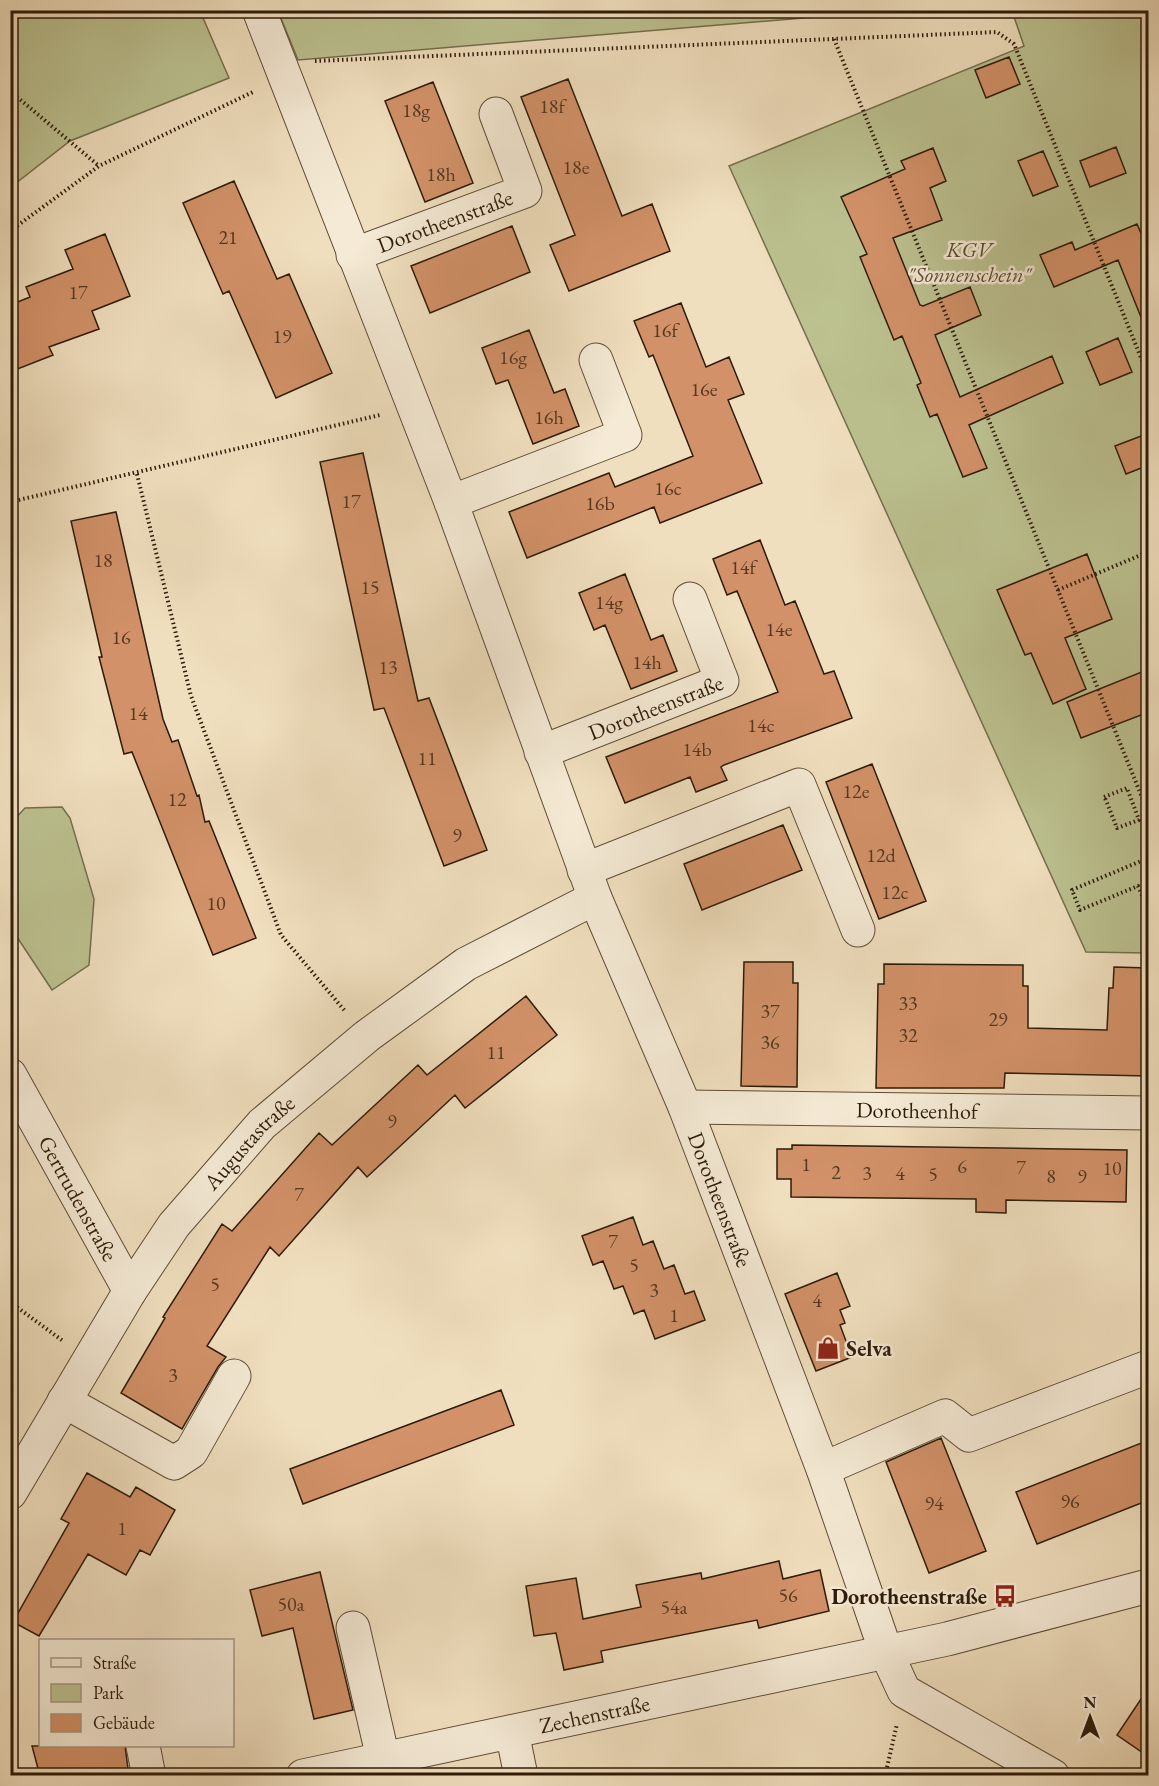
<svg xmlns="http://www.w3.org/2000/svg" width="1159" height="1786" font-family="'EB Garamond',serif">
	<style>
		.green { fill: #bcc190; stroke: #746e4c; stroke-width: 1.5 }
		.building { fill: #d29168; stroke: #2d1b09; stroke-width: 1.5 }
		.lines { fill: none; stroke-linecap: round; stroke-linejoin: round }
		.minor-casing { stroke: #5e4c36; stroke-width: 35 }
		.path { stroke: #2d1b09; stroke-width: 4; stroke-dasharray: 1.5 3; stroke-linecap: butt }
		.minor { stroke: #f5ead5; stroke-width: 33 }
		.labels { text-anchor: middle; stroke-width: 5; stroke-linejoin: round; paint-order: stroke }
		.number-label { font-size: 20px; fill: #563821 }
		.street-label { font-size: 22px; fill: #2d1b09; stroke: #f5ead5 }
		.park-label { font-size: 22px; font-style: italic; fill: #584d32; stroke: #f5ead5 }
		.poi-label { font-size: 22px; font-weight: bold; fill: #2d1b09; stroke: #f5ead5; text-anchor: start }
	</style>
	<rect width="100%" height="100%" fill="#f0dfbe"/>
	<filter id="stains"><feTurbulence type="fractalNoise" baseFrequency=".00333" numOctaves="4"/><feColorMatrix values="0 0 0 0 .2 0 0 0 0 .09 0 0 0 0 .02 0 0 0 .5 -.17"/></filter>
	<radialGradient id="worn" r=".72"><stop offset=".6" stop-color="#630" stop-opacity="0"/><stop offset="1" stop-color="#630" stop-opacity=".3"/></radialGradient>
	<path class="green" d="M 11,10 L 200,11 L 229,78 L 70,141 L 11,187 Z
		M 278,11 L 887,11 L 298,60 Z
		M 1012,11 L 1148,11 L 1148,953 L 1086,952 L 729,166 L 1024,46 Z
		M 62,807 L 70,818 L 94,899 L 89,965 L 52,990 L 11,928 L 11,823 L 25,808 Z"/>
	<path class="building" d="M 1009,57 L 1020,84 L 986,98 L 975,70 Z
		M 568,79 L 622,216 L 652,204 L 670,251 L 569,291 L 550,245 L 575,235 L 521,97 Z
		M 433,82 L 473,183 L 425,202 L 385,101 Z
		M 1116,147 L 1126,173 L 1090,187 L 1080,161 Z
		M 933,148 L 946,181 L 930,188 L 942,220 L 893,238 L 920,305 L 923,306 L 970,287 L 981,315 L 935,335 L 960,397 L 1052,356 L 1063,383 L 969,425 L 987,468 L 963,477 L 937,414 L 930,417 L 917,385 L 921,383 L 902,336 L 894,340 L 860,257 L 867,254 L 841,197 L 905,169 L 901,161 Z
		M 1043,151 L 1058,186 L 1033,196 L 1018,161 Z
		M 234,181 L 277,279 L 289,274 L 332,373 L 276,398 L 229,291 L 223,294 L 183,203 Z
		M 1137,224 L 1149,252 L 1147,332 L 1118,260 L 1054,287 L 1040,255 L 1072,242 L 1075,250 Z
		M 512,226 L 530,272 L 430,313 L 411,266 Z
		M 105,234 L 130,296 L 92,311 L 99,329 L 49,347 L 53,355 L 10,372 L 10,305 L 30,297 L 26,287 L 73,269 L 65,250 Z
		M 681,303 L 706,367 L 729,357 L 744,394 L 728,400 L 762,483 L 660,523 L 654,507 L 527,558 L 509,512 L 609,473 L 615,487 L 693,456 L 653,355 L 649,357 L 634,321 Z
		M 529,330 L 554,393 L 565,389 L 579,426 L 533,444 L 508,380 L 496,384 L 482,348 Z
		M 1118,338 L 1132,372 L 1100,385 L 1086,352 Z
		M 1149,433 L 1149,465 L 1126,474 L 1115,446 Z
		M 363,453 L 418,701 L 429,698 L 487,850 L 444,866 L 384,708 L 374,710 L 320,462 Z
		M 116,512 L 163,719 L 172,742 L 178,740 L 197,796 L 199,795 L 205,822 L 209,821 L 256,938 L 213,955 L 132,752 L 124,754 L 99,657 L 102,657 L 71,521 Z
		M 760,540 L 785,605 L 795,601 L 824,674 L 834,671 L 852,718 L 724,765 L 721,767 L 727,780 L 696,792 L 690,777 L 625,803 L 606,757 L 778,692 L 737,591 L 727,595 L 713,559 Z
		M 1087,554 L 1112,619 L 1065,638 L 1086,689 L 1053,704 L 1031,653 L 1025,655 L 997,590 Z
		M 625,574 L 651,640 L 663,635 L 677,671 L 631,689 L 605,625 L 594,630 L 579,593 Z
		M 1149,669 L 1149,712 L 1081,738 L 1067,702 Z
		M 872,764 L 926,901 L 879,919 L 826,782 Z
		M 783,825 L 802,870 L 702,910 L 684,864 Z
		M 744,962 L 793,962 L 793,983 L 798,983 L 797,1087 L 741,1086 Z
		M 884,964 L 1023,965 L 1023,986 L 1028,986 L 1028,1028 L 1107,1030 L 1109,988 L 1113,988 L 1114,967 L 1149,968 L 1149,1076 L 1005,1073 L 1004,1088 L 876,1088 L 878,984 L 884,984 Z
		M 526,996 L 557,1035 L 465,1108 L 455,1095 L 367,1177 L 358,1167 L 279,1256 L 270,1247 L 207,1346 L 226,1357 L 218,1367 L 182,1429 L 121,1393 L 165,1318 L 163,1317 L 222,1224 L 232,1231 L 319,1133 L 332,1145 L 418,1065 L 427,1075 Z
		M 792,1145 L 1127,1150 L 1126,1202 L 1006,1200 L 1006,1213 L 976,1212 L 976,1199 L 791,1197 L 791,1179 L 777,1179 L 777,1149 L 792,1149 Z
		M 633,1217 L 643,1245 L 653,1241 L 664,1269 L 674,1265 L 685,1294 L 694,1291 L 705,1320 L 655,1339 L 644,1310 L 634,1314 L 623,1286 L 614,1289 L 603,1261 L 593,1265 L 582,1236 Z
		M 837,1273 L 850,1306 L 840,1310 L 845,1323 L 840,1325 L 852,1357 L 816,1371 L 785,1294 Z
		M 501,1390 L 514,1425 L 303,1504 L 290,1469 Z
		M 941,1438 L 986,1551 L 929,1573 L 886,1462 Z
		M 1149,1440 L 1149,1500 L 1037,1544 L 1016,1492 Z
		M 87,1473 L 130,1497 L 136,1487 L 175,1510 L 150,1555 L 140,1550 L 126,1575 L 88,1554 L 39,1636 L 13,1622 L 69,1523 L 61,1519 Z
		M 779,1561 L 783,1579 L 820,1570 L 829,1611 L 759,1628 L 757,1620 L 601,1651 L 603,1662 L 564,1670 L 556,1633 L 534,1636 L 526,1586 L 576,1578 L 583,1619 L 641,1607 L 636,1585 L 701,1573 L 702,1579 Z
		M 320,1572 L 353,1710 L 314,1719 L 293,1628 L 262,1636 L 250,1590 Z
		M 1149,1687 L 1149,1757 L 1117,1735 Z
		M 32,1746 L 125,1746 L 128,1769 L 102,1776 L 40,1776 Z"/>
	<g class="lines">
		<g class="minor-casing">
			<g id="minor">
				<path id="s1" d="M 259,10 L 451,502 L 595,898 L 685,1107 L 823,1469 L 886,1652 L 904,1691 L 1053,1776"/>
				<path id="s2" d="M 353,255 L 525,191 L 496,114"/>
				<path d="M 451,502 L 625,435 L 596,360"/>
				<path id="s3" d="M 541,752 L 722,681 L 690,599"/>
				<path d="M 584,870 L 799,785 L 858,930"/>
				<path id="s4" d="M 10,1075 L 130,1291"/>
				<path id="s5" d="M 685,1107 L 1148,1113"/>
				<path d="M 64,1401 L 174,1463 L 191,1452 L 234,1376"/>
				<path d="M 823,1469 L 945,1416 L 969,1435 L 1148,1367"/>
				<path id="s6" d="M 10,1493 L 130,1291 L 174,1225 L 262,1124 L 367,1036 L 466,964 L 595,898"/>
				<path d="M 353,1628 L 383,1758"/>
				<path d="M 512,1732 L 521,1776"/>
				<path d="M 143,1746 L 149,1776"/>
				<path id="s7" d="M 303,1776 L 947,1639 L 1148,1586"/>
			</g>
		</g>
		<path class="path" d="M 834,39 L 1148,812
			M 315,61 L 997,32 L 1014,44 L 1148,375
			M 10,91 L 99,166
			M 10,231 L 99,166 L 255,91
			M 137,474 L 191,696 L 281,935 L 345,1011
			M 10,502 L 380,415
			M 1058,590 L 1148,552
			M 1104,797 L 1127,788 L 1139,820 L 1117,828 L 1105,798
			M 1148,858 L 1072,890 L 1080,910 L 1138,886 L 1148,909
			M 10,1302 L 63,1341
			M 885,1776 L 897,1724"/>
		<use href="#minor" class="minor"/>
	</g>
	<defs>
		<g id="shop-bare" transform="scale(1.8)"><path d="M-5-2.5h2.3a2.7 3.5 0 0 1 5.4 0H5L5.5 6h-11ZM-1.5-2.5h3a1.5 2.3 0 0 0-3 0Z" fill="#8f2418" stroke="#f5ead5" stroke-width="2.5" paint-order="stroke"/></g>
		<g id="bus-bare" transform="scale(1.8)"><path d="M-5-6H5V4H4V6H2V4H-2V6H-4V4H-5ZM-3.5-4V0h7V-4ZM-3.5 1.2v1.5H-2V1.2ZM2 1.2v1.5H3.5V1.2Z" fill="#8f2418" stroke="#f5ead5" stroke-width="2.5" paint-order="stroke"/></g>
	</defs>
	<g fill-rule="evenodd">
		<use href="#shop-bare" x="828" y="1348"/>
		<use href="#bus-bare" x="1005" y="1596"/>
	</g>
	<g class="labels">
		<g class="number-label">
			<text x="552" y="113">18f</text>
			<text x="416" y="117">18g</text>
			<text x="576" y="174">18e</text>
			<text x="441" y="181">18h</text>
			<text x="228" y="244">21</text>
			<text x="78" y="299">17</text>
			<text x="665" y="337">16f</text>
			<text x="282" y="343">19</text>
			<text x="513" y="364">16g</text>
			<text x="704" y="396">16e</text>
			<text x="549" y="424">16h</text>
			<text x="668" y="495">16c</text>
			<text x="351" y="508">17</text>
			<text x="600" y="510">16b</text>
			<text x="103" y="567">18</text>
			<text x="743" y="574">14f</text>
			<text x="370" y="594">15</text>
			<text x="609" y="609">14g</text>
			<text x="779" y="636">14e</text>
			<text x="121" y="644">16</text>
			<text x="647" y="669">14h</text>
			<text x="388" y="674">13</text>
			<text x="138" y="720">14</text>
			<text x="761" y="732">14c</text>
			<text x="697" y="756">14b</text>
			<text x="427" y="765">11</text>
			<text x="856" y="798">12e</text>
			<text x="177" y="806">12</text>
			<text x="457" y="842">9</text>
			<text x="881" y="862">12d</text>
			<text x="895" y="899">12c</text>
			<text x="216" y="910">10</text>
			<text x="908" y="1010">33</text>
			<text x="770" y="1018">37</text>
			<text x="998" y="1026">29</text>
			<text x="908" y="1042">32</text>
			<text x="770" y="1049">36</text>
			<text x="496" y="1059">11</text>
			<text x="392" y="1128">9</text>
			<text x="806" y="1171">1</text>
			<text x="962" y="1173">6</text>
			<text x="1021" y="1174">7</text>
			<text x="1112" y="1175">10</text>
			<text x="836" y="1179">2</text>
			<text x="867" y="1180">3</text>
			<text x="900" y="1180">4</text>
			<text x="933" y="1181">5</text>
			<text x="1051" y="1183">8</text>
			<text x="1082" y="1183">9</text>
			<text x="299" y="1201">7</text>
			<text x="613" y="1248">7</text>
			<text x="634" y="1272">5</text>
			<text x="215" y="1291">5</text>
			<text x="654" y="1297">3</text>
			<text x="817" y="1307">4</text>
			<text x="674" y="1322">1</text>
			<text x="173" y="1382">3</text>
			<text x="1070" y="1508">96</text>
			<text x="934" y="1510">94</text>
			<text x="122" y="1535">1</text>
			<text x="788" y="1602">56</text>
			<text x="291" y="1611">50a</text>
			<text x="674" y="1614">54a</text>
		</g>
		<g class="street-label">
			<text dy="8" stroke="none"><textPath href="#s2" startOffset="98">Dorotheenstraße</textPath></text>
			<text dy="8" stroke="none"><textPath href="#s3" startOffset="123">Dorotheenstraße</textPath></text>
			<text dy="8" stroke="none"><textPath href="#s5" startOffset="232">Dorotheenhof</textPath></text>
			<text dy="8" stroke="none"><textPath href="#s6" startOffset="426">Augustastraße</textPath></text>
			<text dy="8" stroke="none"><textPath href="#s4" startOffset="141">Gertrudenstraße</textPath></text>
			<text dy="8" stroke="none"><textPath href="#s1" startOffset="1276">Dorotheenstraße</textPath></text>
			<text dy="8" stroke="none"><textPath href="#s7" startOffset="298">Zechenstraße</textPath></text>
		</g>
		<g class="park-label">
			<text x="969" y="257">KGV<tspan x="969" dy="25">"Sonnenschein"</tspan></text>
		</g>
		<g class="poi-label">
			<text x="846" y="1356">Selva</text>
			<text x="987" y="1604" text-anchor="end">Dorotheenstraße</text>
		</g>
	</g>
	<rect width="1159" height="1786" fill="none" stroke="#f0dfbe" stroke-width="36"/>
	<rect x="12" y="12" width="1135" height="1762" fill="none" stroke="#2d1b09" stroke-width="3"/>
	<rect x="18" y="18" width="1123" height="1750" fill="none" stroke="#2d1b09" stroke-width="1.5"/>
	<rect x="39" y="1639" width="195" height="108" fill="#f5ead5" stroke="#a59783" stroke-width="1.5"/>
	<rect x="51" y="1658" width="30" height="9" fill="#f5ead5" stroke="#a59783" stroke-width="1.5"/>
	<text x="93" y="1669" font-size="18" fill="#2d1b09">Straße</text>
	<rect x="51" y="1684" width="30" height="18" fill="#bcc190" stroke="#a59783" stroke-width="1.5"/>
	<text x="93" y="1699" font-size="18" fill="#2d1b09">Park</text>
	<rect x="51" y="1714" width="30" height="18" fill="#d29168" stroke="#a59783" stroke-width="1.5"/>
	<text x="93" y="1729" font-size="18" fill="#2d1b09">Gebäude</text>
	<g transform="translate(1090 1717)" stroke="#f5ead5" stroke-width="4.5" paint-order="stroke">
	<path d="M0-4.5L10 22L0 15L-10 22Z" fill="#2d1b09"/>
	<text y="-9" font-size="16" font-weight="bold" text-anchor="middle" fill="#2d1b09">N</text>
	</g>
	<rect width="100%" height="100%" filter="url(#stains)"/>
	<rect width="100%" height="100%" fill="url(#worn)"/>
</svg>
